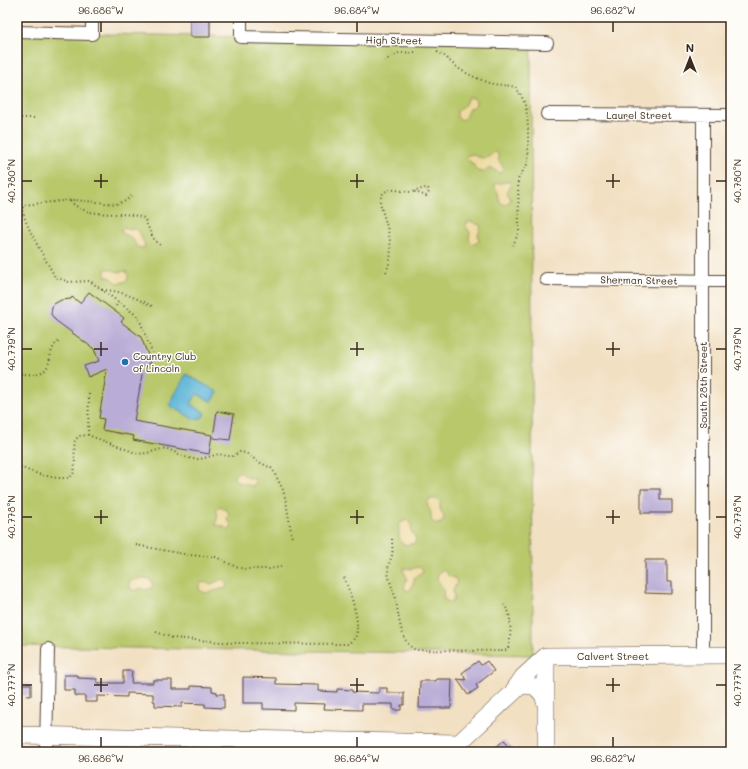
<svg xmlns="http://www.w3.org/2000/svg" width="748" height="769" font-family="Mali,sans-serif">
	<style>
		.green { fill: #b8c86b; stroke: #7a7944 }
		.sand { fill: #eeda9e; stroke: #94825e }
		.water { fill: #5ab4d7; stroke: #4a6f7a }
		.building { fill: #b9acd6 }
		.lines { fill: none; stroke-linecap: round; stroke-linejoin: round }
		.street-casing { stroke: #564537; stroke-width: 14 }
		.secondary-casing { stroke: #564537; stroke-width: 18 }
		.path { stroke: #564537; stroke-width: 2; stroke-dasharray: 1 3; stroke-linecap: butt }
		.street { stroke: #fff; stroke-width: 12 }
		.secondary { stroke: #fff; stroke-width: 17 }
		.ticks { fill: none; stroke: #3b2a1e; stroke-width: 1.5 }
		.poi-dot { fill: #1f6fb2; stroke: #fdfcf7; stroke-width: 1.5 }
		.labels { text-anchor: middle; stroke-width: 3; stroke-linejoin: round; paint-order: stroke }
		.street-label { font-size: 10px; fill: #3b2a1e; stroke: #fdfcf7 }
		.poi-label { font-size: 10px; fill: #3b2a1e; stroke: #fdfcf7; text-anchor: start }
		.neatline { fill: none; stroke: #3b2a1e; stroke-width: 1.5 }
		.ticks-label { font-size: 10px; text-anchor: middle; fill: #3b2a1e }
	</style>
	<rect width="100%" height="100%" fill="#fdfcf7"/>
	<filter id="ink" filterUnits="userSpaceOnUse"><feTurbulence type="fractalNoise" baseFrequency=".025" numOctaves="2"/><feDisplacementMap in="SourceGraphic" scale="8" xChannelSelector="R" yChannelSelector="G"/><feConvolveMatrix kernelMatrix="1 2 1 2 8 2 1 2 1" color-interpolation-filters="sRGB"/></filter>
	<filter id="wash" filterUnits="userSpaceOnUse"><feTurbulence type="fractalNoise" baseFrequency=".012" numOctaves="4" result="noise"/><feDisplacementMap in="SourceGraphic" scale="16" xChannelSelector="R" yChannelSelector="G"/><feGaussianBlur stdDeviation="0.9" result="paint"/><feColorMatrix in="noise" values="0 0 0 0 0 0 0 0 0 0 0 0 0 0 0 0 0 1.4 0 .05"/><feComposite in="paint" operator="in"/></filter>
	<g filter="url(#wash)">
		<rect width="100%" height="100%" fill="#f2e0c3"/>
		<path class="green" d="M 17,32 L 531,43 L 533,655 L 17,646 Z"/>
		<path class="sand" d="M 468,98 L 473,98 L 476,101 C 476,107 472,107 468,110 L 465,118 L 461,120 L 457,117 L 457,111 L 464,106 Z
			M 496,152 L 498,154 L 499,162 L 502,165 L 504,170 L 499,173 L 491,168 L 483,172 L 477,171 L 473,164 L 466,158 L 467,156 L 471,154 C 476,156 483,160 488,157 C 492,155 491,153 496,152 Z
			M 506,182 L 510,182 L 511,185 L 507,192 L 511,200 L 505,205 L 500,202 L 498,193 L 494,185 L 498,183 L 502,183 Z
			M 470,221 L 481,226 L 478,235 L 479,241 L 475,244 L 473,244 L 469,240 L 470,233 L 466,226 L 467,223 Z
			M 124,227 C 128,229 134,228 137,230 C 141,232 140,238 144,242 L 145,247 L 141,248 L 137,247 L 132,238 L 122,233 L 121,230 Z
			M 105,269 L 109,269 L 118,272 L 126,271 L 128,275 L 128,279 L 124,282 L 117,283 L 112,278 L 105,276 Z
			M 240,472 L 247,477 L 255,479 L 255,484 L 252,486 L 237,482 L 234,478 C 235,474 236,473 240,472 Z
			M 430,499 L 437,499 L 440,502 L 440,509 L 444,517 L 442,523 L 436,524 L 431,520 C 431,518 431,516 431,514 C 430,507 424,505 430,499 Z
			M 220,506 L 228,511 L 229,515 L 227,519 C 229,523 232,523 231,529 L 229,530 L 222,526 L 216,525 L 216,521 L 218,517 L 216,509 Z
			M 406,520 C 413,523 411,525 411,531 C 412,533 415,536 416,539 L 415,543 L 406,545 C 396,542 400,532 399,524 Z
			M 417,567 L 422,568 L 423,572 L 415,578 L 411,589 L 408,591 L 406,590 L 404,587 L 407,578 L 403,570 L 404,568 L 412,569 Z
			M 443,569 L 449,576 L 455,578 L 457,582 L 453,591 L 454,600 L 450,603 L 444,599 L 443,588 L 437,580 L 438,573 Z
			M 142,578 L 150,579 L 153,585 L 151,588 L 145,590 L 140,588 L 135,591 L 131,589 C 126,577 135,581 142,578 Z
			M 222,579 L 228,584 L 226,588 L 206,593 L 199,590 L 199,587 L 202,582 L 211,584 Z"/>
		<path class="water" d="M 186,374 L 218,392 L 212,402 L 197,394 L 191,404 L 204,412 L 204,416 L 202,418 L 193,419 L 169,405 Z"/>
		<g id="blocks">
			<path class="building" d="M 190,17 L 210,17 L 210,37 L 190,37 Z
				M 89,292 L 124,318 L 121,322 L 141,337 L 151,363 L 139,368 L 142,375 L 134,421 L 212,435 L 209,454 L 133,440 L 134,436 L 102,430 L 104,419 L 99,418 L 107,369 L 88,377 L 84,366 L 99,361 L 94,349 L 55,320 L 51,314 L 52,307 L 54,304 L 61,300 L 71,299 L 72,297 L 80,303 Z
				M 217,411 L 234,414 L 230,440 L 213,438 Z
				M 641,489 L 660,489 L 660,500 L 672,500 L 672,513 L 641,513 Z
				M 645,560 L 667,560 L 667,582 L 672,582 L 672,594 L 645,593 Z
				M 478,661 L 481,665 L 487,661 L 494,671 L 476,685 L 478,688 L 468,695 L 457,679 L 466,680 L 462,673 Z
				M 123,671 L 132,671 L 131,683 L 153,683 L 153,680 L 172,680 L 172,689 L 191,689 L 191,686 L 212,687 L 212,691 L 217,692 L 217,694 L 224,694 L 224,708 L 205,707 L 205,704 L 182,703 L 182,707 L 155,706 L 155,701 L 153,701 L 153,694 L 127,693 L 127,697 L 97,696 L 97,702 L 85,702 L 85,696 L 75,696 L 75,690 L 64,690 L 64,675 L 78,675 L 78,678 L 97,679 L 97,683 L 123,683 Z
				M 243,677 L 276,678 L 276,684 L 318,685 L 318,691 L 337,692 L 337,689 L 352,690 L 352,692 L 379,693 L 379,688 L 387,688 L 387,693 L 404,693 L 404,705 L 401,705 L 401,710 L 393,710 L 393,704 L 362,704 L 362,710 L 324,709 L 325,704 L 294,703 L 294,710 L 263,709 L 263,703 L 243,703 Z
				M 437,679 L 452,679 L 451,708 L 419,708 L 420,681 L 436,681 Z
				M 17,684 L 31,684 L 31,696 L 17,695 Z
				M 504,740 L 516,752 L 491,752 Z"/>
		</g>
	</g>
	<g filter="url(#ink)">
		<use href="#blocks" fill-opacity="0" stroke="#564537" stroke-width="1"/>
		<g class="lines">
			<g class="street-casing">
				<path id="street" d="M 241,17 L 241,37 L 547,43
					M 17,32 L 92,34 L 92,17
					M 547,114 L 731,115
					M 546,279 L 731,281
					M 703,655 L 703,115
					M 46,752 L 48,649"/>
			</g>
			<g class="secondary-casing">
				<path id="secondary" d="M 546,656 L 546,752
					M 514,690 L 523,677 L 546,656 L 731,655
					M 17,735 L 459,743 L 519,687 L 525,685 L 536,687 L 543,695 L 546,704"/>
			</g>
			<path class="path" d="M 437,52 C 444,54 446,58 452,63 C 460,71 474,77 484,81 C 494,86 505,84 515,87 C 529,102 528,124 528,143 C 528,149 529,155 528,161 C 527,168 520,173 518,180 L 519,227 L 519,232 L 513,245
				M 384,61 L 399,53 L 417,52
				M 17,118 L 36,118
				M 131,196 L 126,201 L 116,204 L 75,200 L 61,201 L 24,205 L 22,209 C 26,228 45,258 55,277 L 69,282 L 90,281 L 136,315 L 140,321 L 155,360
				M 70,201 C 90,221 120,209 144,218 C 150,229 151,240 162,246
				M 386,272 C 397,247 386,227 380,202 C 382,183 400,192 412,192 C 417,191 422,188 428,188 L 429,191 L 428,194 L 426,196 L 413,191
				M 102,290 C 120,290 136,298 152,306
				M 116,306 L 118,302
				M 17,374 C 24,374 32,375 39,373 C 55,369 45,348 60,341
				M 88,435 L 89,391
				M 17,465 C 25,471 68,485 73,474 C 77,467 73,450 75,440 L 79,436 L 88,435 L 136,453 C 149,455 154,450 166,448 L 185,457 L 193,459 L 200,459 L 219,454 L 227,456 L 233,456 L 240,452 L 246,453 L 257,461 L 271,468 L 274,472 L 283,490 L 286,501 L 292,538
				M 392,539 C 392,544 393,550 392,555 C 391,560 388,564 388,570 C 388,579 393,588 395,597 C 399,612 399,643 416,650 L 502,651 C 505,650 506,651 508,648 C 511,643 511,620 509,613 C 508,610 506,608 504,605
				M 136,545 L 189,555 L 216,557 L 236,567 L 245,569 L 269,569 L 281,567
				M 156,632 L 173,638 L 196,640 L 234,643 L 348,644 L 355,638 C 362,623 350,593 344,577"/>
			<use href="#street" class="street"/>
			<use href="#secondary" class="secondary"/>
		</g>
	</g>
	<path class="ticks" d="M 101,22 L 101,32M 357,22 L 357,32M 613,22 L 613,32M 101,174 L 101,188M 357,174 L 357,188M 613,174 L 613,188M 22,181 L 32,181M 94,181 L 108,181M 350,181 L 364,181M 606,181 L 620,181M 716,181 L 726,181M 101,342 L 101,356M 357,342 L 357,356M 613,342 L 613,356M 22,349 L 32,349M 94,349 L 108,349M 350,349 L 364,349M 606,349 L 620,349M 716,349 L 726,349M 101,510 L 101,524M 357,510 L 357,524M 613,510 L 613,524M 22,517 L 32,517M 94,517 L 108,517M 350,517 L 364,517M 606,517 L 620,517M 716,517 L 726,517M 101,678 L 101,692M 357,678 L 357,692M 613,678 L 613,692M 22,685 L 32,685M 94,685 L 108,685M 350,685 L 364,685M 606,685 L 620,685M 716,685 L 726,685M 101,737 L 101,747M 357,737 L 357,747M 613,737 L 613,747"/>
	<circle class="poi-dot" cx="125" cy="362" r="4"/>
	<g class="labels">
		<g class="street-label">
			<text transform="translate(394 40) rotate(1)" y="4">High Street</text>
			<text x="639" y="119">Laurel Street</text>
			<text transform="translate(639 280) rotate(1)" y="4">Sherman Street</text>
			<text transform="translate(703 385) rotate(-90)" y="4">South 28th Street</text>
			<text x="613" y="660">Calvert Street</text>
		</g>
		<g class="poi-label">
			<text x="133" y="360">Country Club<tspan x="133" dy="12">of Lincoln</tspan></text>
		</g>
	</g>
	<rect width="748" height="769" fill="none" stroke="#fdfcf7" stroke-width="44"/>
	<g transform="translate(690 58)" stroke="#fdfcf7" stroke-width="3" paint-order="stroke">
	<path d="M0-3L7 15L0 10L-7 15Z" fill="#3b2a1e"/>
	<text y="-6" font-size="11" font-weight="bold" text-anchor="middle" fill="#3b2a1e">N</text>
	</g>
	<rect x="22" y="22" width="704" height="725" class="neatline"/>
	<g class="ticks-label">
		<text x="101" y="14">96.686°W</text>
		<text x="357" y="14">96.684°W</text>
		<text x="613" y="14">96.682°W</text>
		<text transform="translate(11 181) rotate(-90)" y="4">40.780°N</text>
		<text transform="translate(737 181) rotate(-90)" y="4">40.780°N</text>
		<text transform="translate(11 349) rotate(-90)" y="4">40.779°N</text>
		<text transform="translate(737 349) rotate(-90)" y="4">40.779°N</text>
		<text transform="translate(11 517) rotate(-90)" y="4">40.778°N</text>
		<text transform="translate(737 517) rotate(-90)" y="4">40.778°N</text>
		<text transform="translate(11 685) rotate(-90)" y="4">40.777°N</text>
		<text transform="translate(737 685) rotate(-90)" y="4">40.777°N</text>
		<text x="101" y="762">96.686°W</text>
		<text x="357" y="762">96.684°W</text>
		<text x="613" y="762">96.682°W</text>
	</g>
</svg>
